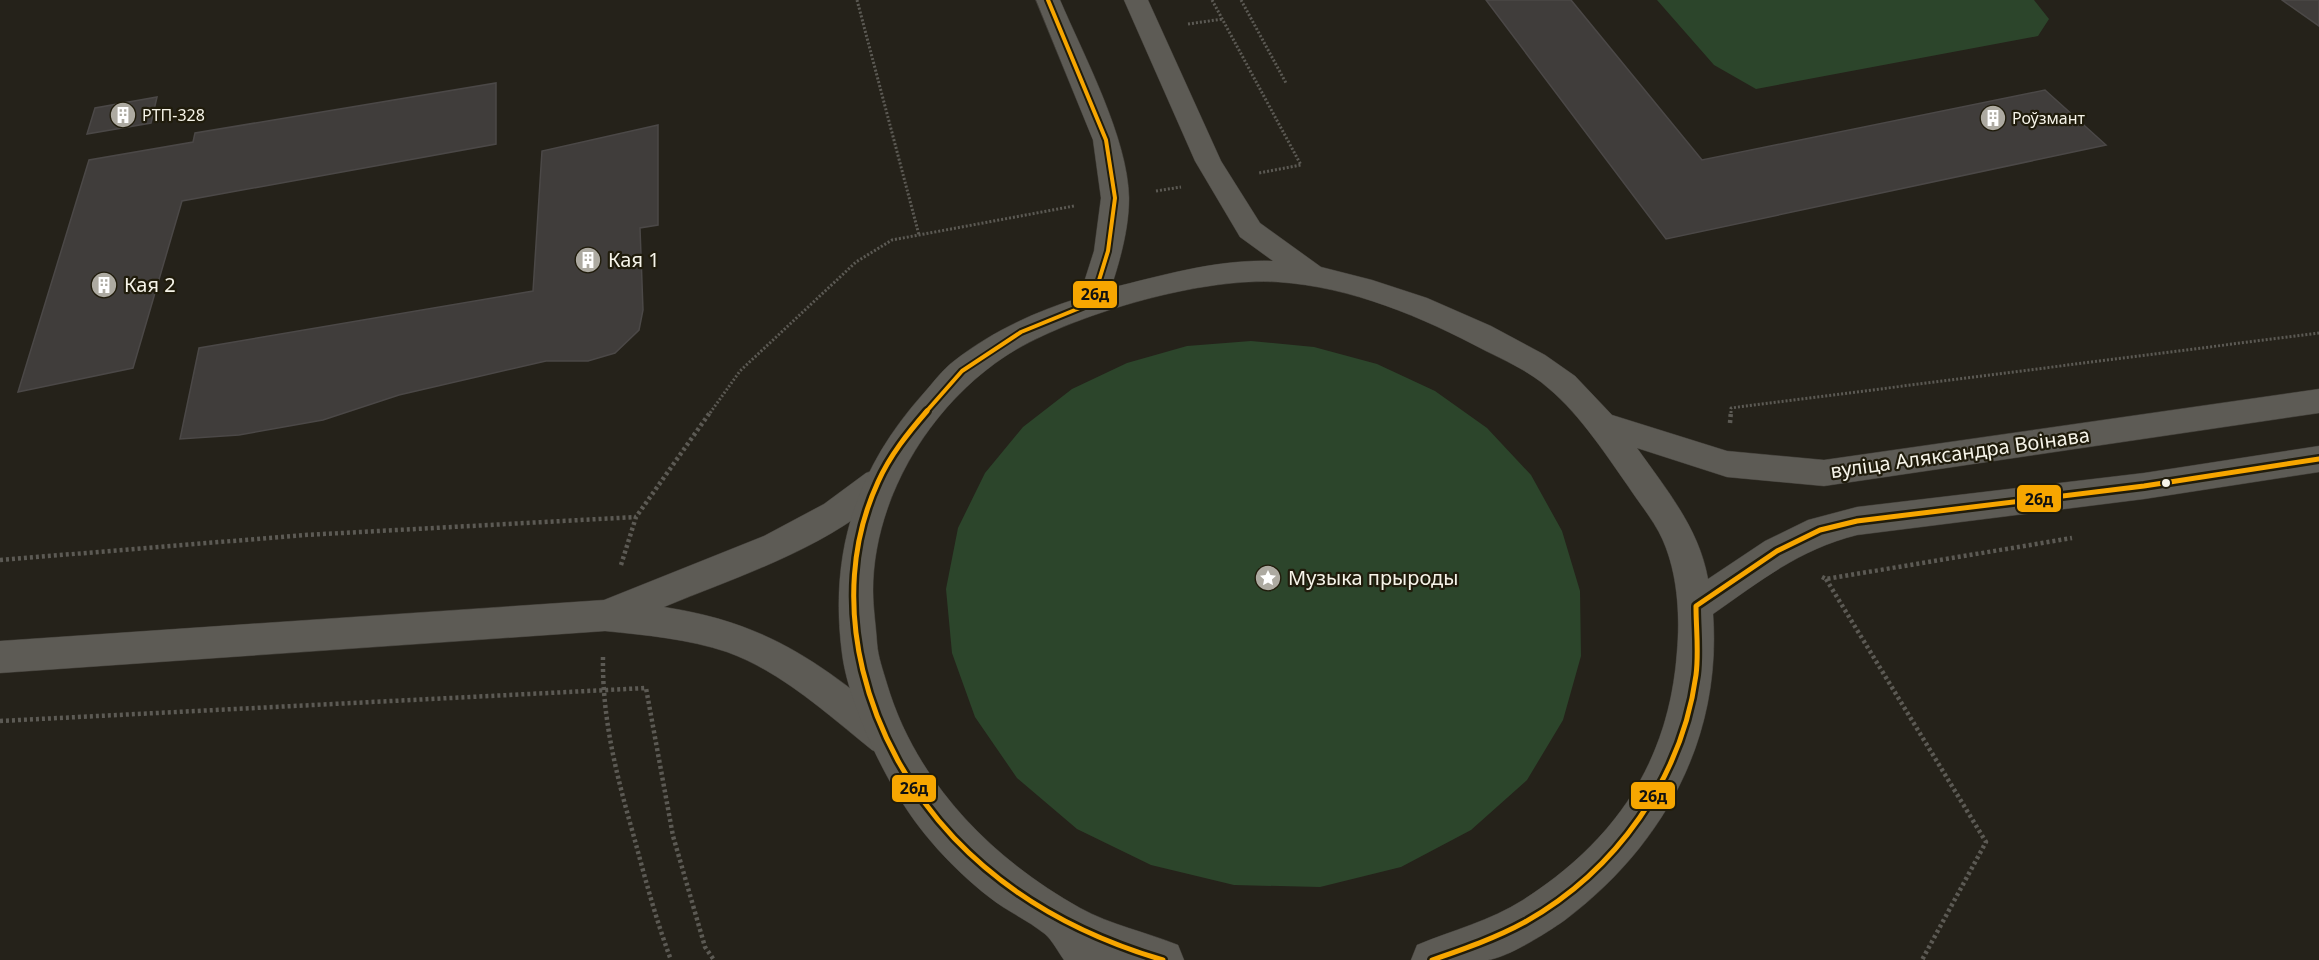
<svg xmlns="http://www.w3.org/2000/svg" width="2319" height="960" font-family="'Noto Sans',sans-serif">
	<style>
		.green { fill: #2c452b }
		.building { fill: #403d3b; stroke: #4b4847; stroke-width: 1.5 }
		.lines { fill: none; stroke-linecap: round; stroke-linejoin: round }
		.street-casing { stroke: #403d37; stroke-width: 1 }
		.secondary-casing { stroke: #403d37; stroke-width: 1 }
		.path-far1 { stroke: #5c5a54; stroke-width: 3; stroke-dasharray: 2 2; stroke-linecap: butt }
		.path { stroke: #5c5a54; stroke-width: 4.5; stroke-dasharray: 3 3; stroke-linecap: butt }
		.street { fill: #5d5b55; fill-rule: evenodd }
		.secondary { fill: #5d5b55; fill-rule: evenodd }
		.bus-1-far1-casing { stroke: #201c0c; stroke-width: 8 }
		.bus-1-casing { stroke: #201c0c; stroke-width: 10 }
		.bus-1-far1 { stroke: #f7a600; stroke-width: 4 }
		.bus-1 { stroke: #f7a600; stroke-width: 5 }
		.bus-dot { fill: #f6f4e9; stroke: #201c0c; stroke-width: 2 }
		.labels { text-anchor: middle; stroke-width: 4.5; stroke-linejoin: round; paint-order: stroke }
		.far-poi-label { font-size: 16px; fill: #f6f4e9; stroke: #201c0c; text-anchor: start }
		.poi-label { font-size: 20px; fill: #f6f4e9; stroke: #201c0c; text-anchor: start }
		.street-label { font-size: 20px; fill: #f6f4e9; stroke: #201c0c }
		.line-badge { stroke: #201c0c; stroke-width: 2 }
		.pale-badge-label { font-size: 16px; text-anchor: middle; font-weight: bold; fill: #111 }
	</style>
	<rect width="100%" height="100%" fill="#25221a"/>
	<path class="green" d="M 1657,0 L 2034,0 L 2049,19 L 2038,36 L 1756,89 L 1714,65 Z
		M 1251,341 L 1314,347 L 1377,364 L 1435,391 L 1487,428 L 1531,475 L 1562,531 L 1580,591 L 1581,656 L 1563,720 L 1527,780 L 1471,830 L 1401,867 L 1320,887 L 1234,885 L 1151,865 L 1077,829 L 1017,778 L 975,717 L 952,653 L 946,589 L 958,528 L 985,473 L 1023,427 L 1072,389 L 1127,363 L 1187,346 Z"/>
	<path class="building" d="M 1486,0 L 1571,0 L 1702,160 L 2045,90 L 2106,145 L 1666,239 Z
		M 2282,0 L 2319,0 L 2319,26 Z
		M 496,83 L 496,144 L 182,201 L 133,368 L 18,392 L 89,160 L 193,142 L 195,133 Z
		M 157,97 L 151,123 L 87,134 L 95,108 Z
		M 658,125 L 658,225 L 640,228 L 643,310 L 639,330 L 615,353 L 588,361 L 546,361 L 399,395 L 323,420 L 239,435 L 180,439 L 199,348 L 533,291 L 542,151 Z"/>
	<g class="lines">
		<g class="street-casing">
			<path id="street" d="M 878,469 L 890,473 L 895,482 C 889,494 879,500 869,508 C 809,554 734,578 664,607 C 768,623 819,662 898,726 L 904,738 L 898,750 L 885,756 L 872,750 C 827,714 782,672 727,652 C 688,639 646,635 605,631 L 0,673 L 0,641 L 604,600 L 764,536 L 824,504 L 866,473 Z"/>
		</g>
		<g class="secondary-casing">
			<path id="secondary" d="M 1036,0 L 1060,0 C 1084,56 1128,138 1129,198 C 1129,229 1120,260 1111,288 C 1164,275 1218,259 1273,261 L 1240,237 L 1195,161 L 1124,0 L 1148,0 L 1221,161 L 1260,223 L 1321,267 L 1372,280 L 1427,298 L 1491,326 L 1545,355 L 1575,376 L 1612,415 L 1727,451 L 1824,460 L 2319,389 L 2319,413 L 1824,486 L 1727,477 L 1637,448 C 1666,489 1699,528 1708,579 L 1765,541 L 1808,520 L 1857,507 L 2144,473 L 2319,446 L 2319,472 L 2144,499 L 1857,535 C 1800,549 1760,581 1713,614 C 1722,739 1663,846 1565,920 C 1548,932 1509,957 1488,960 C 1464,960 1436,960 1411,960 L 1417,945 C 1453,930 1490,921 1523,900 C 1615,841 1669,762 1677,652 C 1680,618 1678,580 1666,548 C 1658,525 1641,506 1628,486 C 1602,449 1577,410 1541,382 C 1524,369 1504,360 1486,351 C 1422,317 1352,287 1278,282 C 1204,277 1082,312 1017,349 C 935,397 873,495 873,591 C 873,608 876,626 877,643 C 878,657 883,670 887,684 C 916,782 992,859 1080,908 C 1111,925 1146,932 1178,945 L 1184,960 L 1064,960 C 1058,952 1053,941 1045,934 C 1028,920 1006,911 989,897 C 953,869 918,831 896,792 C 874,755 847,695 842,653 C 829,553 856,469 923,394 C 933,383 942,370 954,361 C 991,332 1034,312 1079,298 L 1094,251 L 1101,198 L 1093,140 Z"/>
		</g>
		<path class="path-far1" d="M 857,0 L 919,235
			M 1212,0 L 1301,165 L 1259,173
			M 1241,0 L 1286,83
			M 1188,24 L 1223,19
			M 1156,191 L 1181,187
			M 710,413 L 740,371 L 856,262 L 892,240 L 1074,206
			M 1731,413 L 1731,408 L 2319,333"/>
		<path class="path" d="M 1730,423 L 1731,411
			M 0,560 L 305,535 L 636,517
			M 621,565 L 636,517 L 711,411
			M 1822,577 L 1826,579 L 2072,538
			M 1826,579 L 1986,842 L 1922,960
			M 603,657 C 602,720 617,777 634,837 C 645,878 656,920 671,960
			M 0,721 L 646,688 L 673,836 L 705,947 L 714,960"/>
		<use href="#street" class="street"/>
		<use href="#secondary" class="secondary"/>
		<g class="bus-1-far1-casing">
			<path id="bus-1-far1" d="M 925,413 L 962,371 L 1021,332 L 1092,303 L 1108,251 L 1115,198 L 1106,140 L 1048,0"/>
		</g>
		<g class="bus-1-casing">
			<path id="bus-1" d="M 927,411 C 908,433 890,455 878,482 C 823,601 867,746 954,838 C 1011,898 1085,937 1163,960
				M 1432,960 C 1464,949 1496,938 1525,922 C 1616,871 1682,778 1696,675 C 1699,652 1696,629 1696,606 L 1777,551 L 1820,530 L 1857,521 L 2144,486 L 2319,459"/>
		</g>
		<use href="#bus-1-far1" class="bus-1-far1"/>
		<use href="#bus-1" class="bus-1"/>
	</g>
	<defs>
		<g id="building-disc" transform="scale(1.35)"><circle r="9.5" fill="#adaaa1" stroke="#201c0c"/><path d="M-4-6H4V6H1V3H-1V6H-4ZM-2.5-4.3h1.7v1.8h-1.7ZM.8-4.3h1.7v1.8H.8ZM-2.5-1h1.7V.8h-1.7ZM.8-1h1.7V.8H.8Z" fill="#fff"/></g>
		<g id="sight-disc" transform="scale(1.35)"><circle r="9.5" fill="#adaaa1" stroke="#201c0c"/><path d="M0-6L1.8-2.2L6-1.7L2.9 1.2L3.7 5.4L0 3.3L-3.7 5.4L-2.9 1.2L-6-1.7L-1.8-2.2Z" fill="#fff"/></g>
	</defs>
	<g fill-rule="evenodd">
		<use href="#building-disc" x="123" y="115"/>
		<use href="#building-disc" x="1993" y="118"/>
		<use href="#building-disc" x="588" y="260"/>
		<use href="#building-disc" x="104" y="285"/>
		<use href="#sight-disc" x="1268" y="578"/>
	</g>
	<circle class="bus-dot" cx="2166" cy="483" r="5"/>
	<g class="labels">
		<g class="far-poi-label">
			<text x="142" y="121">РТП-328</text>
			<text x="2012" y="124">Роўзмант</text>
		</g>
		<g class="poi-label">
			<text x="608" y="267">Кая 1</text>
			<text x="124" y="292">Кая 2</text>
			<text x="1288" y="585">Музыка прыроды</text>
		</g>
		<g class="street-label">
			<text transform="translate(1960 453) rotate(-8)" y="7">вуліца Аляксандра Воінава</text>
		</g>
	</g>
	<g class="line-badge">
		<rect x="1072" y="280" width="46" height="29" rx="6" fill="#f7a600"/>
		<rect x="2016" y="484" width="46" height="29" rx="6" fill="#f7a600"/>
		<rect x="891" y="774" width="46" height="29" rx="6" fill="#f7a600"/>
		<rect x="1630" y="781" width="46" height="29" rx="6" fill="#f7a600"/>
	</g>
	<g class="pale-badge-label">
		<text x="1095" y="300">26д</text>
		<text x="2039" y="505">26д</text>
		<text x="914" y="794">26д</text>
		<text x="1653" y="802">26д</text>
	</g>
</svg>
